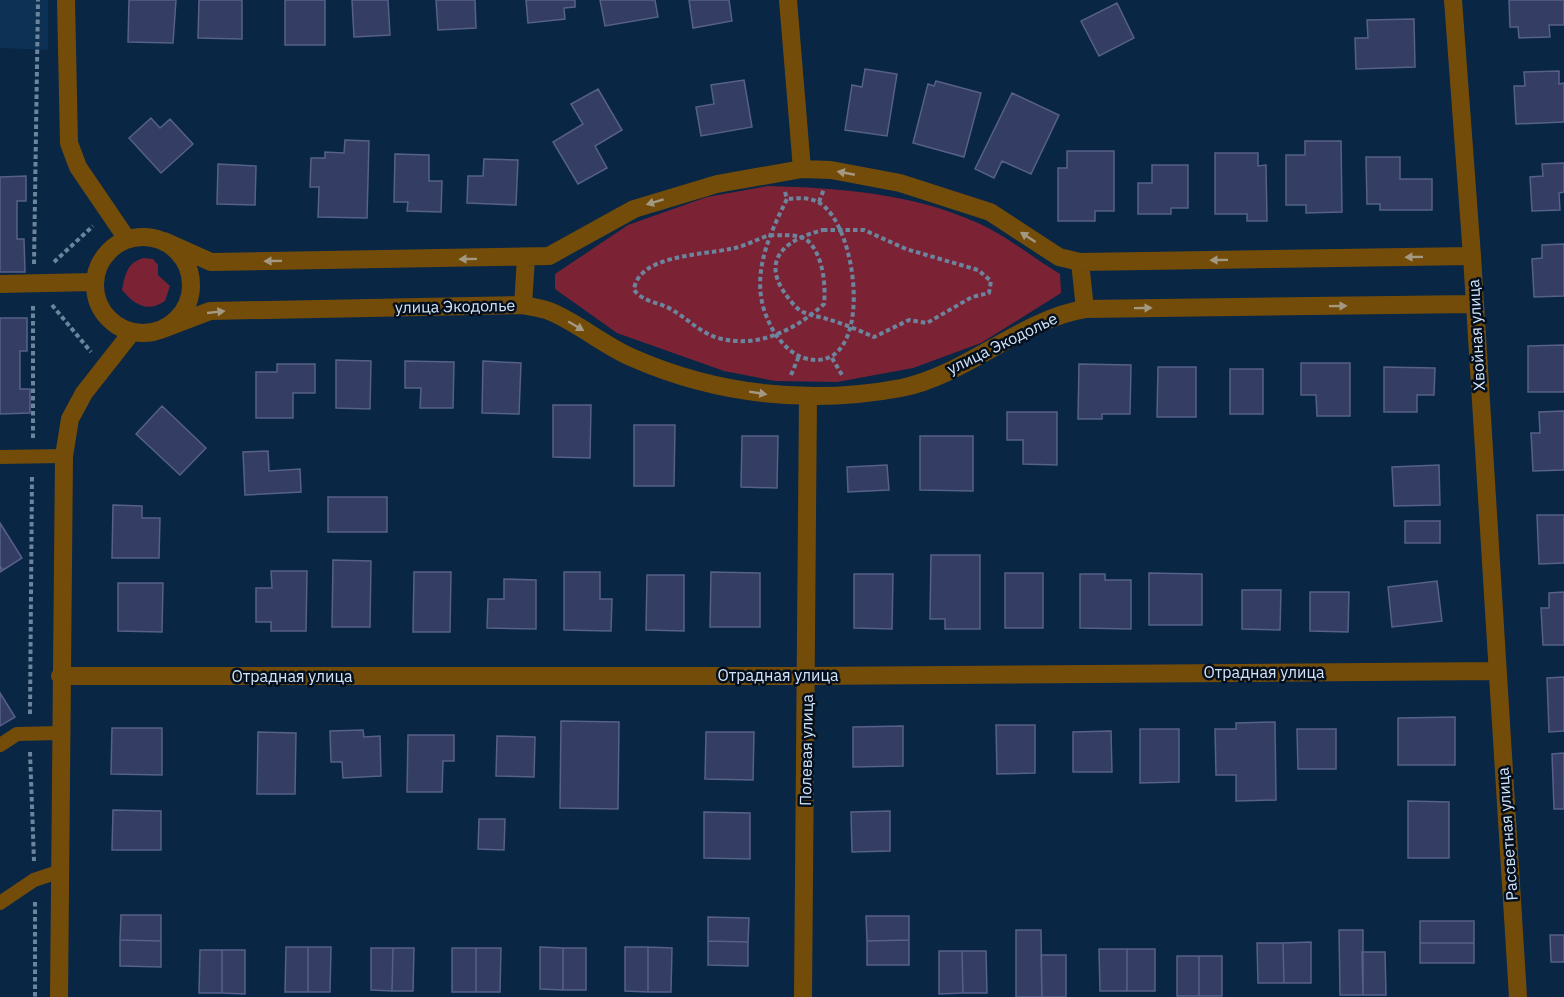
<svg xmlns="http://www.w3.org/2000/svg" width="1564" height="997" font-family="'IBM Plex Sans',sans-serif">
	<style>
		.built { fill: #0d3055 }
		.green { fill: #7b2335 }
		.building { fill: #343d63; stroke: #566089; stroke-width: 1.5 }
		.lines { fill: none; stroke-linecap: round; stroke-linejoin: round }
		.path { stroke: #6d849d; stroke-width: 4; stroke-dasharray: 4.5 3; stroke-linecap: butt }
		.lane { stroke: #734c0a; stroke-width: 14 }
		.street { stroke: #734c0a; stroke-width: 18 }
		.oneway { fill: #a39881 }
		.labels { text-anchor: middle; stroke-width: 5; stroke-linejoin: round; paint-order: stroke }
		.street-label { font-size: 16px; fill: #d3e4f8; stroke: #040f1d }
	</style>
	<rect width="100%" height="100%" fill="#092645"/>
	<path class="built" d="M 0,0 L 48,0 L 48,50 L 0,48 Z"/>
	<path class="green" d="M 768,186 C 840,188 911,193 978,223 C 1007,236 1033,258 1060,274 L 1061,293 L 981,343 L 913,368 L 837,382 L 775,381 L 724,371 L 617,333 L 555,289 L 555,274 L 628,225 L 707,197 Z
		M 144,258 L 153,259 L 158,265 L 158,275 L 170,286 L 165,301 C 147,313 135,305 122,290 C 125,275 127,262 144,258 Z"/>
	<path class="building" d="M 129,0 L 176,0 L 173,43 L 128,42 Z
		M 199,0 L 242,0 L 242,39 L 198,38 Z
		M 285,0 L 325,0 L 325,45 L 285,45 Z
		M 352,0 L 388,0 L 390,35 L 354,37 Z
		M 436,0 L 475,0 L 476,28 L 438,30 Z
		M 526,0 L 575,0 L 575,7 L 564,8 L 565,19 L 528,23 Z
		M 600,0 L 655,0 L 658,17 L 605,26 Z
		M 689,0 L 729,0 L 732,21 L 693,28 Z
		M 1509,0 L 1564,0 L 1564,25 L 1549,25 L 1550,37 L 1519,38 L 1518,27 L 1510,27 Z
		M 1117,3 L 1134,38 L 1099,56 L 1081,21 Z
		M 1414,19 L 1415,67 L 1356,69 L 1355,38 L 1368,38 L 1367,20 Z
		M 865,69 L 897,74 L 887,136 L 845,130 L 852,85 L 862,87 Z
		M 1559,71 L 1559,84 L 1564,83 L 1564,122 L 1516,124 L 1514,86 L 1525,86 L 1524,72 Z
		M 744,80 L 752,127 L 701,136 L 696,107 L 714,104 L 711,85 Z
		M 936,81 L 981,93 L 964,157 L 913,143 L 928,84 L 934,86 Z
		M 598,89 L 622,130 L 595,146 L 607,168 L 578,184 L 553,142 L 583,124 L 571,104 Z
		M 1012,93 L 1059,115 L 1031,174 L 1002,161 L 994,178 L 975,169 Z
		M 151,118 L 160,128 L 170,119 L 193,144 L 161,173 L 129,138 Z
		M 345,140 L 369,141 L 367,218 L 318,217 L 319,187 L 310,187 L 311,158 L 325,158 L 325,152 L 344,153 Z
		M 1305,141 L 1341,141 L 1342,212 L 1306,213 L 1306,205 L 1286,205 L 1286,155 L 1305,155 Z
		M 1067,151 L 1114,151 L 1114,211 L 1095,211 L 1095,221 L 1058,221 L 1058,168 L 1067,168 Z
		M 1215,153 L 1258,153 L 1258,166 L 1266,165 L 1267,221 L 1247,221 L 1247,214 L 1215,214 Z
		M 395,154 L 429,155 L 429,181 L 442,181 L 441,212 L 407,211 L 408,202 L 394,202 Z
		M 1366,157 L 1400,157 L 1400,179 L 1432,179 L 1432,210 L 1380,210 L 1380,204 L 1367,204 Z
		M 484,159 L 518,160 L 516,205 L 467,203 L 468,176 L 483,176 Z
		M 1564,163 L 1564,192 L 1559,193 L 1560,210 L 1532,211 L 1530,177 L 1543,176 L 1542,164 Z
		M 218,164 L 256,166 L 255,205 L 217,204 Z
		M 1152,165 L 1188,165 L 1188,208 L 1171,208 L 1171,214 L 1138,214 L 1138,183 L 1152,183 Z
		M 26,176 L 26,201 L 17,201 L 17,239 L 24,239 L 25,272 L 0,272 L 0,177 Z
		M 1564,244 L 1564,296 L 1534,297 L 1532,259 L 1542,258 L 1542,245 Z
		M 0,318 L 27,318 L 27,351 L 20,351 L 20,389 L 30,389 L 30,413 L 0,414 Z
		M 1564,345 L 1564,392 L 1528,392 L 1528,346 Z
		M 336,360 L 371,361 L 370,409 L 336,408 Z
		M 405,361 L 454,362 L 453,408 L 420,408 L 421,388 L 405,388 Z
		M 483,361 L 521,363 L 519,414 L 482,413 Z
		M 1301,363 L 1350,363 L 1350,416 L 1317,416 L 1316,395 L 1301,395 Z
		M 277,364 L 315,364 L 315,393 L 293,393 L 293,418 L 256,418 L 256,372 L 277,372 Z
		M 1079,364 L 1131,365 L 1130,414 L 1102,414 L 1102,419 L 1078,419 Z
		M 1158,367 L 1196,367 L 1196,417 L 1157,417 Z
		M 1384,367 L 1435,368 L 1434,395 L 1417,395 L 1417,412 L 1384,412 Z
		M 1230,369 L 1263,369 L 1263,414 L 1230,414 Z
		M 553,405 L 591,405 L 590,458 L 553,457 Z
		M 162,406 L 206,448 L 180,475 L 136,434 Z
		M 1564,411 L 1564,470 L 1533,471 L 1531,433 L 1540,433 L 1539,412 Z
		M 1007,412 L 1057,412 L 1057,465 L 1023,464 L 1023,440 L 1007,440 Z
		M 634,425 L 675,425 L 674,486 L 634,486 Z
		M 742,436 L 778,436 L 777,488 L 741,487 Z
		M 920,436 L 973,436 L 973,491 L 920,490 Z
		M 268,451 L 269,471 L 300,469 L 301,492 L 245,495 L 243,452 Z
		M 887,465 L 889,490 L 848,492 L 847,467 Z
		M 1439,465 L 1440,505 L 1394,506 L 1392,467 Z
		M 328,497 L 387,497 L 387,532 L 328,532 Z
		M 113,505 L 142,506 L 142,518 L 160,518 L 159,558 L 112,558 Z
		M 1537,515 L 1564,515 L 1564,563 L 1539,564 Z
		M 1405,521 L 1440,521 L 1440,543 L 1405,543 Z
		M 0,523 L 22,558 L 3,570 L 0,566 Z
		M 0,523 L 22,558 L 0,572 Z
		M 931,555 L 980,555 L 980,629 L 945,629 L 945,619 L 930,619 Z
		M 333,560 L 371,561 L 370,627 L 332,627 Z
		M 271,571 L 307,571 L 306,631 L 271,631 L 271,622 L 256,622 L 256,588 L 272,588 Z
		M 414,572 L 451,572 L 450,632 L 413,632 Z
		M 564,572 L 600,572 L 600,599 L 612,599 L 611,631 L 564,630 Z
		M 711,572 L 760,573 L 760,627 L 710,627 Z
		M 1005,573 L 1043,573 L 1043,628 L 1005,628 Z
		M 1149,573 L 1202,574 L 1202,625 L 1149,625 Z
		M 854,574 L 893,574 L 892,629 L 854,628 Z
		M 1080,574 L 1105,574 L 1105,580 L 1131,580 L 1131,629 L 1080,628 Z
		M 647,575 L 684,575 L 684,631 L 646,630 Z
		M 504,579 L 536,580 L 536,629 L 487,628 L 488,599 L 504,599 Z
		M 1437,581 L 1442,621 L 1392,627 L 1388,587 Z
		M 118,583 L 163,583 L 162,632 L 118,631 Z
		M 1242,590 L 1281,590 L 1280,630 L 1242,629 Z
		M 1310,592 L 1349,592 L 1348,632 L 1310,631 Z
		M 1564,592 L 1564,645 L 1543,645 L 1541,608 L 1549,608 L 1549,593 Z
		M 1564,677 L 1564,731 L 1549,732 L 1547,678 Z
		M 0,693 L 15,717 L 0,726 Z
		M 0,693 L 15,717 L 0,726 Z
		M 1455,717 L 1455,765 L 1398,765 L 1398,718 Z
		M 561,721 L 619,722 L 618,809 L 560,808 Z
		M 1275,722 L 1276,800 L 1236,801 L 1236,775 L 1216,775 L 1215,729 L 1236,729 L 1236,723 Z
		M 996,725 L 1035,725 L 1035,773 L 997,774 Z
		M 903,726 L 903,766 L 853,767 L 853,727 Z
		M 112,728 L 162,728 L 162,775 L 111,774 Z
		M 1140,729 L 1179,729 L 1179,782 L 1140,783 Z
		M 1297,729 L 1336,729 L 1336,769 L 1298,769 Z
		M 363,730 L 364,737 L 380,736 L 381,776 L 343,778 L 342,762 L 331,762 L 330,731 Z
		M 1111,731 L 1112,772 L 1073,772 L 1073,732 Z
		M 258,732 L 296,733 L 295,794 L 257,794 Z
		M 706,732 L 754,732 L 753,780 L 705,779 Z
		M 408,735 L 454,735 L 454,761 L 443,761 L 442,792 L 407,792 Z
		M 497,736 L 535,737 L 534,777 L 496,776 Z
		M 1564,753 L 1564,809 L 1554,809 L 1552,754 Z
		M 1408,801 L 1449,802 L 1449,858 L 1408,858 Z
		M 113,810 L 161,811 L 161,850 L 112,850 Z
		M 890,811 L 890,851 L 852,852 L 851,812 Z
		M 704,812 L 750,813 L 750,859 L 704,858 Z
		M 479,819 L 505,819 L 504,850 L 478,849 Z
		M 121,915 L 161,915 L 161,941 L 120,940 Z
		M 866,916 L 909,916 L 909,940 L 867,941 Z
		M 708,917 L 749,918 L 748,942 L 708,941 Z
		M 1420,921 L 1474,921 L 1474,943 L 1420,943 Z
		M 1016,930 L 1041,930 L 1042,997 L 1016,997 Z
		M 1339,930 L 1363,930 L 1363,995 L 1340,995 Z
		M 1550,935 L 1564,935 L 1564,962 L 1551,962 Z
		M 120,940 L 161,941 L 161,967 L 120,966 Z
		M 909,940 L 909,965 L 867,965 L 867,941 Z
		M 708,941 L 748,942 L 748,966 L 708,965 Z
		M 1311,942 L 1311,983 L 1284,983 L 1283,943 Z
		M 1257,943 L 1283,943 L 1284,983 L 1258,983 Z
		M 1420,943 L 1474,943 L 1474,963 L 1420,963 Z
		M 286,947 L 308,947 L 308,992 L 285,992 Z
		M 308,947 L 331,947 L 330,992 L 308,992 Z
		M 540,947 L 563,948 L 563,990 L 540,989 Z
		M 625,947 L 648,947 L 648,992 L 625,991 Z
		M 648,947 L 672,948 L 671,992 L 648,992 Z
		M 371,948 L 393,948 L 392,991 L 371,990 Z
		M 393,948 L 414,948 L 413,991 L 392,991 Z
		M 452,948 L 476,948 L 476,992 L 452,992 Z
		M 476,948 L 501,948 L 500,992 L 476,992 Z
		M 563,948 L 586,948 L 586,990 L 563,990 Z
		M 1099,949 L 1127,949 L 1127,991 L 1100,991 Z
		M 1127,949 L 1155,949 L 1155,991 L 1127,991 Z
		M 200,950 L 222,950 L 222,993 L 199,993 Z
		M 222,950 L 245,950 L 245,994 L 222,993 Z
		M 939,951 L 962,951 L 963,993 L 939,994 Z
		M 962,951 L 986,951 L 987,993 L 963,993 Z
		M 1362,952 L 1385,952 L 1386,995 L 1363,995 Z
		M 1041,955 L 1066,955 L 1066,997 L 1042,997 Z
		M 1177,956 L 1199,956 L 1199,996 L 1177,996 Z
		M 1199,956 L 1222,956 L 1222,996 L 1199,996 Z"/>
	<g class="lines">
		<path class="path" d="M 785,192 L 787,199 C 768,237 749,279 768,320 C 774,335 788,353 804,358 C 876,379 860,224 818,202 C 808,197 797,198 787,199
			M 819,202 L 824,189
			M 823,230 L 864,230 L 906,249 L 978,270 L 991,281 L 989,293 L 972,297 L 927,323 L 909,320 L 874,337 C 860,331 845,324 830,320 C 822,317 812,316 803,312 C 796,309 789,299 784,292 C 760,256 791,238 823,230 Z
			M 770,235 C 781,236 799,233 808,241 C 823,255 826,285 824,304 C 795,330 758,349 718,338 C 701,333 689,320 674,311 C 661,302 644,303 634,290 C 638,255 702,255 730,249 C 744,247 757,239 770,235 Z
			M 54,262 L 93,226
			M 34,264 L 38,0
			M 52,305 L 91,352
			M 832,358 L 842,375
			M 791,375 L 799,356
			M 33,438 L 33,305
			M 30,714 L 32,476
			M 30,752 L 34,861
			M 35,902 L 35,997"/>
		<path class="lane" d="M 0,457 L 64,456
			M 0,745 L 17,734 L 60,733
			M 0,903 L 34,880 L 58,872"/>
		<path class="street" d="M 66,0 L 69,143 L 78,167 L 127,239
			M 788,0 L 802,169
			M 1453,0 L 1472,256 L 1518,997
			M95 285a48 48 0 1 1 96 0a48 48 0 1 1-96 0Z
			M 164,241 L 211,262 L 549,256 L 634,209 L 717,184 L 802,169 L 831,170 L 900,183 L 990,212 L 1059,257 L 1080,262 L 1472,256
			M 1080,262 L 1085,309
			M 0,284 L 94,282
			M 523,305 L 526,258
			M 160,330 L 210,311 L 523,305 C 531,307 541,308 549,311 C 579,323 604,346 633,358 C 717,395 811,405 901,388 C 966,375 1022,319 1085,309 L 1473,304
			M 60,676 L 807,676 L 1496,671
			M 59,997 L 64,456 L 70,419 L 84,393 L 132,332
			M 803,997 L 808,396"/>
	</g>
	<defs><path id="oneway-solid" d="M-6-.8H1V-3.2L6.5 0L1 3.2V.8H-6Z" transform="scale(1.5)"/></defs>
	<g class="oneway">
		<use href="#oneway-solid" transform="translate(846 173) rotate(-169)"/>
		<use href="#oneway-solid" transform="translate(655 202) rotate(163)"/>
		<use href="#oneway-solid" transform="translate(1028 237) rotate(-147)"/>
		<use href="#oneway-solid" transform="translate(1414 257) rotate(179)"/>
		<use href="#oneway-solid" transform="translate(468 259) rotate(179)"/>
		<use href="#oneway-solid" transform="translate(1219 260) rotate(179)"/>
		<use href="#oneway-solid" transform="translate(273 261) rotate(179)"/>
		<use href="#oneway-solid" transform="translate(1338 306) rotate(-1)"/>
		<use href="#oneway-solid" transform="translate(1143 308) rotate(-1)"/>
		<use href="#oneway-solid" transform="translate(216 312) rotate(-6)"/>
		<use href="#oneway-solid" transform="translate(576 326) rotate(30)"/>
		<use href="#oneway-solid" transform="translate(758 393) rotate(9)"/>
	</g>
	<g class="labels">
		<g class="street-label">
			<text transform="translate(455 306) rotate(-1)" y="6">улица Экодолье</text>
			<text transform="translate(1476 335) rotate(-93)" y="6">Хвойная улица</text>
			<text transform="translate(1002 343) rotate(-26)" y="6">улица Экодолье</text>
			<text x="1264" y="678">Отрадная улица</text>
			<text x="778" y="681">Отрадная улица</text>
			<text x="292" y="682">Отрадная улица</text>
			<text transform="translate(806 750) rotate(-89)" y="6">Полевая улица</text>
			<text transform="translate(1507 834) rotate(-94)" y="6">Рассветная улица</text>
		</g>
	</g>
</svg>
